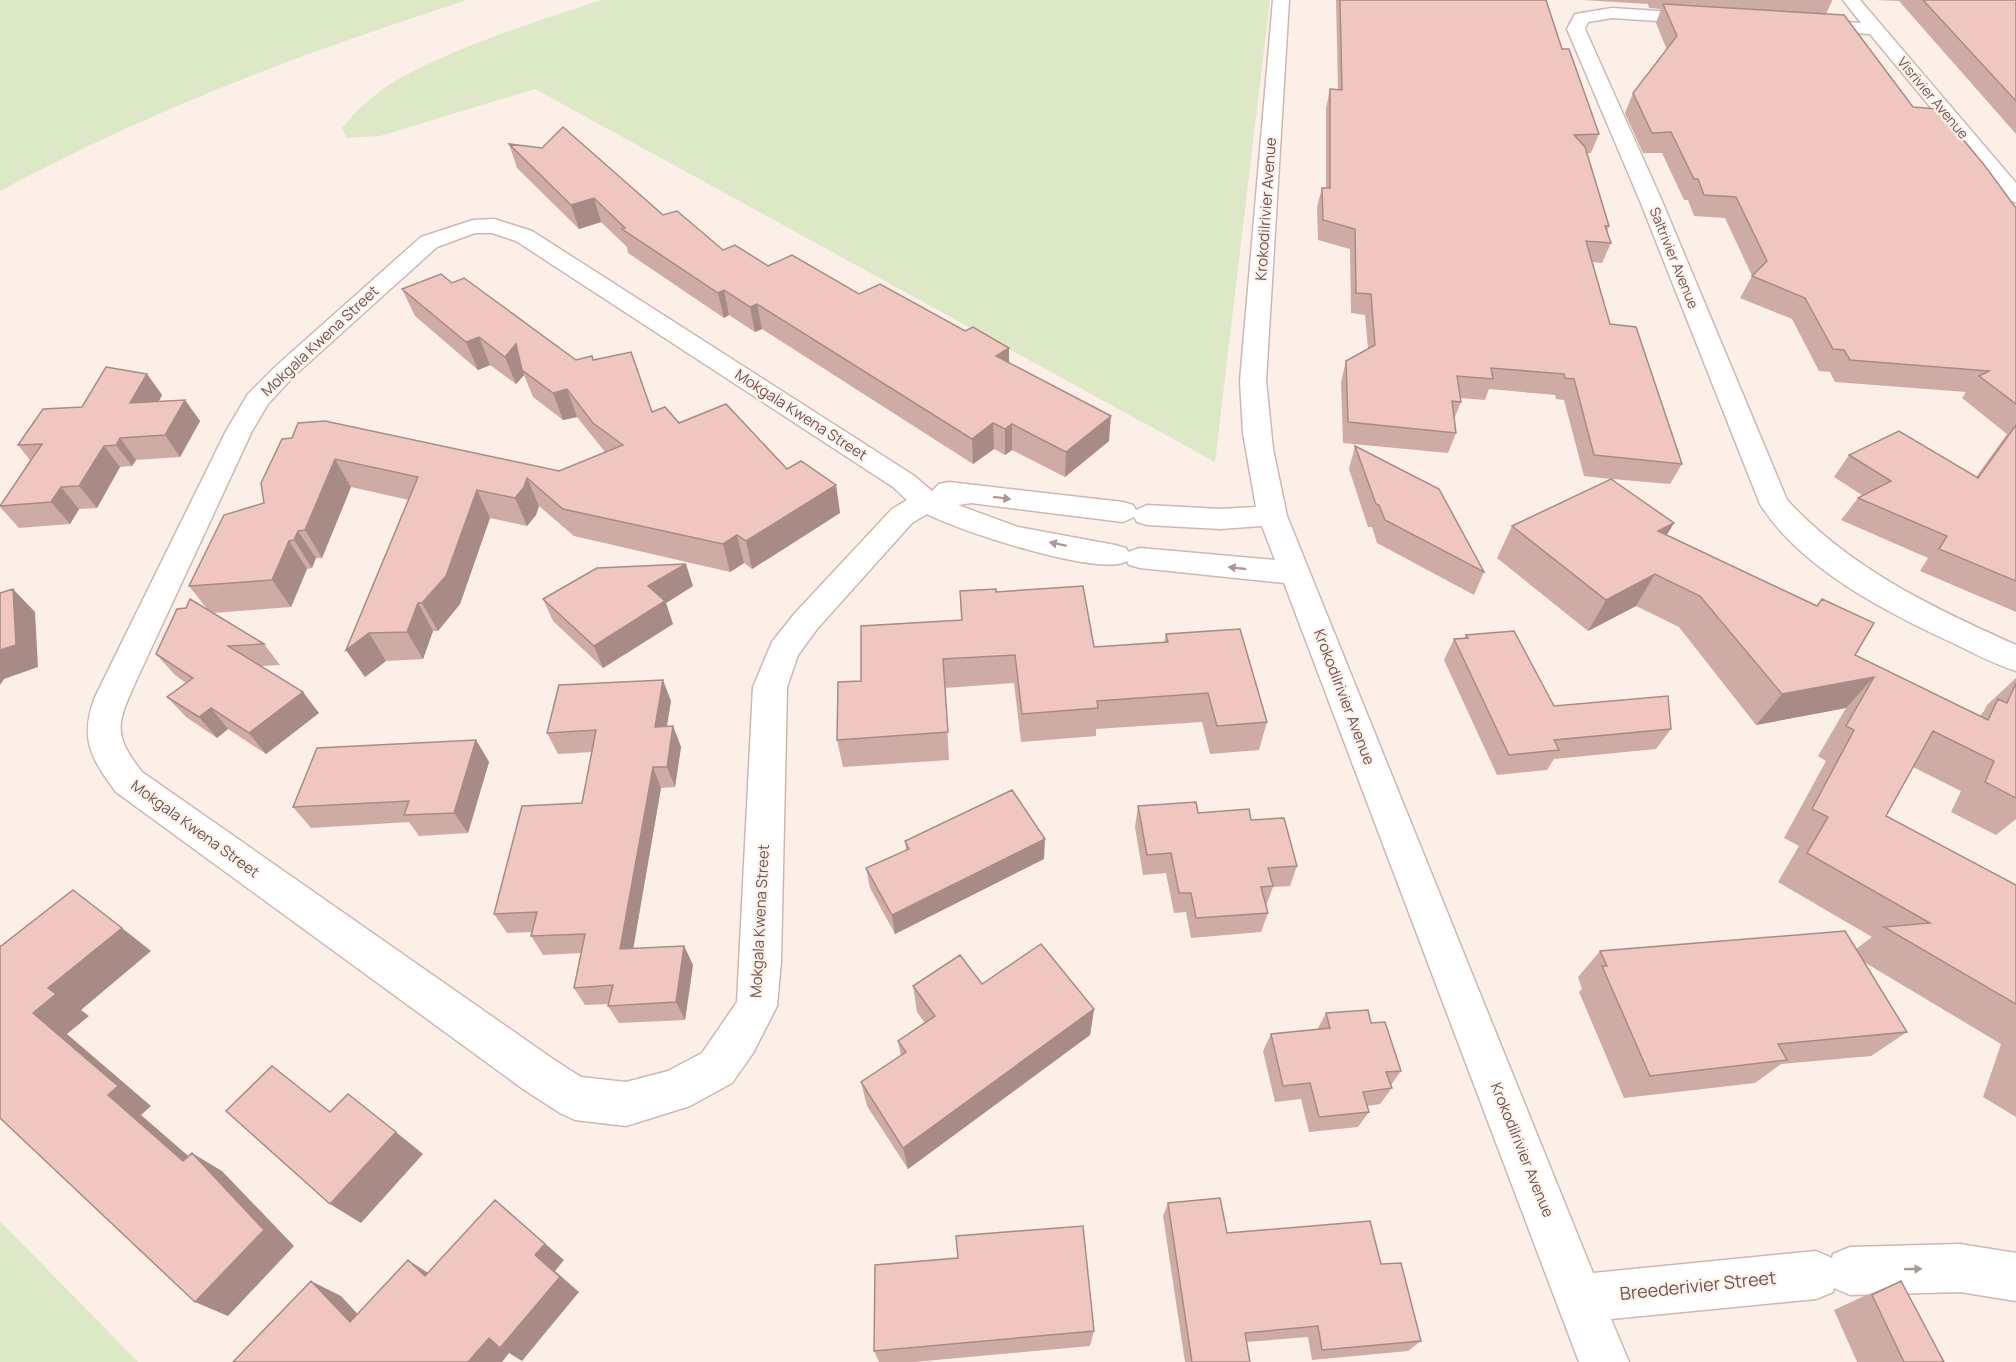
<svg xmlns="http://www.w3.org/2000/svg" width="2016" height="1362" font-family="Manrope,sans-serif">
	<style>
		.green { fill: #dde9c6 }
		.lines { fill: none; stroke-linecap: round; stroke-linejoin: round }
		.minor-casing { stroke: #cfb7b1; stroke-width: 3 }
		.minor { fill: #fff; fill-rule: evenodd }
		.wall { fill: #ceaba5 }
		.shaded-wall { fill: #a88b86 }
		.building { fill: #f0c7c0; stroke: #a88b86; stroke-width: 1.5 }
		.oneway { fill: #ac9794 }
		.labels { text-anchor: middle; stroke-width: 4.5; stroke-linejoin: round; paint-order: stroke }
		.far-street-label { font-size: 14px; fill: #75514d; stroke: #fef4ee }
		.street-label { font-size: 15px; fill: #75514d; stroke: #fef4ee }
		.near-street-label { font-size: 18px; fill: #75514d; stroke: #fef4ee }
	</style>
	<rect width="100%" height="100%" fill="#fcefe8"/>
	<path class="green" d="M 0,0 L 467,0 C 303,53 152,109 0,191 Z
		M 601,0 L 1270,0 L 1215,462 L 535,89 L 380,136 L 347,138 L 342,128 C 357,110 376,92 397,80 C 454,47 538,21 601,0 Z
		M 0,1221 L 138,1362 L 0,1362 Z"/>
	<g class="lines">
		<g class="minor-casing">
			<path id="minor" d="M 1273,0 L 1289,0 L 1266,381 L 1273,449 L 1287,516 L 1593,1273 L 1816,1251 L 1832,1258 L 1833,1254 L 1850,1247 L 1960,1244 L 2016,1253 L 2016,1301 L 1960,1292 L 1850,1295 L 1834,1288 L 1833,1292 L 1816,1299 L 1611,1319 L 1629,1362 L 1579,1362 L 1284,583 L 1140,568 L 1129,565 L 1127,561 C 1101,578 957,530 927,514 L 912,523 L 817,629 L 798,655 L 787,687 L 781,961 L 777,1006 L 753,1053 L 732,1083 L 690,1106 L 626,1126 L 575,1120 L 560,1113 L 523,1089 L 116,792 C 91,758 79,739 95,697 L 226,431 L 248,394 L 276,366 L 421,237 L 473,220 L 494,219 L 532,231 L 913,475 L 932,491 L 939,484 L 949,482 L 1123,502 L 1133,505 L 1136,510 L 1147,505 L 1220,509 L 1256,507 L 1243,433 L 1240,381 ZM 475,233 L 492,233 L 516,241 L 893,487 L 907,500 L 892,509 L 795,613 L 772,642 L 753,687 L 737,1002 L 702,1053 L 668,1071 L 626,1082 L 581,1077 L 553,1059 L 142,772 C 112,734 117,723 136,681 L 252,431 L 268,404 L 294,376 L 437,247 ZM 971,503 L 1123,522 L 1134,517 L 1137,522 L 1147,525 L 1220,529 L 1262,526 L 1275,560 L 1140,548 L 1128,552 L 1126,548 L 1115,545 L 1018,527 L 958,505 Z
				M 1843,0 L 1860,0 L 2016,183 L 2016,202 L 2008,201 L 1870,34 L 1810,30 L 1801,25 L 1810,20 L 1861,23 Z
				M 1612,8 L 1702,14 L 1710,19 L 1702,24 L 1612,18 L 1588,22 L 1585,29 L 1662,201 L 1787,500 C 1851,569 1931,607 2016,645 L 2016,671 C 1994,664 1973,653 1953,643 C 1886,612 1800,568 1760,504 L 1640,201 L 1567,29 L 1575,14 Z"/>
		</g>
		<use href="#minor" class="minor"/>
	</g>
	<path class="wall" d="M 1336,0 L 1546,0 L 1562,49 L 1599,134 L 1591,153 L 1587,153 L 1609,226 L 1607,232 L 1611,243 L 1602,263 L 1592,262 L 1610,324 L 1682,464 L 1670,484 L 1612,479 L 1667,535 L 1817,606 L 1822,599 L 1855,655 L 1980,716 L 1984,711 L 1987,705 L 2016,678 L 2016,819 L 1996,835 L 1951,812 L 1961,791 L 1913,767 L 1886,816 L 2016,885 L 2016,1117 L 1983,1097 L 2001,1044 L 1864,962 L 1907,1032 L 1871,1056 L 1781,1064 L 1755,1083 L 1624,1098 L 1579,992 L 1582,989 L 1578,977 L 1600,951 L 1856,949 L 1872,937 L 1778,882 L 1799,846 L 1784,838 L 1826,761 L 1818,756 L 1846,708 L 1756,725 L 1679,627 L 1636,606 L 1588,631 L 1497,558 L 1512,526 L 1611,479 L 1584,476 L 1564,400 L 1556,399 L 1555,395 L 1489,389 L 1485,400 L 1460,398 L 1461,402 L 1454,419 L 1456,433 L 1448,453 L 1343,443 L 1341,382 L 1346,361 L 1368,349 L 1365,315 L 1351,313 L 1350,249 L 1318,240 L 1317,207 L 1322,188 L 1326,188 L 1326,108 L 1330,89 L 1338,90 Z
		M 1583,0 L 1832,0 L 1832,1 L 1826,14 L 1913,107 L 2016,208 L 2016,612 L 1920,571 L 1928,558 L 1841,520 L 1858,498 L 1862,495 L 1834,477 L 1849,455 L 1976,477 L 2007,434 L 1962,398 L 1966,392 L 1835,382 L 1830,372 L 1819,371 L 1792,319 L 1740,298 L 1752,276 L 1725,218 L 1694,216 L 1688,200 L 1684,200 L 1662,153 L 1643,153 L 1625,113 L 1633,93 L 1667,50 L 1656,23 L 1661,9 L 1649,8 L 1648,4 Z
		M 1875,0 L 2016,0 L 2016,134 L 1899,1 Z
		M 509,144 L 663,215 L 723,250 L 768,266 L 859,294 L 1009,362 L 1109,441 L 1065,477 L 1012,450 L 1005,455 L 994,449 L 973,464 L 762,329 L 755,332 L 729,315 L 724,318 L 628,253 L 627,247 L 601,222 L 579,229 L 517,168 Z
		M 452,283 L 576,360 L 593,360 L 652,412 L 787,469 L 836,485 L 840,513 L 752,569 L 744,563 L 730,572 L 574,536 L 539,506 L 536,515 L 527,526 L 490,518 L 460,604 L 438,631 L 433,631 L 423,659 L 386,661 L 365,677 L 346,650 L 409,500 L 351,487 L 322,558 L 316,558 L 312,568 L 307,569 L 291,607 L 213,613 L 264,644 L 280,665 L 261,666 L 319,713 L 266,754 L 228,729 L 217,738 L 186,717 L 167,697 L 186,683 L 175,675 L 156,654 L 208,610 L 189,586 L 264,503 L 282,439 L 559,471 L 605,452 L 577,417 L 563,420 L 533,397 L 524,375 L 516,384 L 490,365 L 478,370 L 415,316 L 402,289 Z
		M 147,374 L 162,395 L 159,401 L 185,400 L 200,421 L 180,457 L 136,460 L 132,466 L 120,467 L 97,508 L 79,509 L 70,524 L 19,528 L 0,507 L 30,460 L 18,445 L 82,407 Z
		M 1355,446 L 1484,572 L 1474,595 L 1377,543 L 1372,527 L 1368,527 L 1349,469 Z
		M 693,586 L 666,603 L 673,624 L 603,668 L 553,621 L 543,599 Z
		M 960,591 L 996,592 L 1094,647 L 1164,642 L 1166,634 L 1267,722 L 1259,750 L 1210,754 L 1202,722 L 1096,729 L 1096,736 L 1021,742 L 1014,683 L 945,688 L 949,760 L 843,767 L 837,740 L 861,681 L 961,620 Z
		M 1466,635 L 1554,706 L 1671,729 L 1656,749 L 1554,759 L 1547,770 L 1497,775 L 1444,660 L 1454,639 L 1464,638 Z
		M 671,701 L 667,726 L 673,726 L 681,747 L 675,787 L 661,788 L 633,949 L 684,946 L 693,965 L 685,1020 L 619,1023 L 608,1006 L 609,1004 L 585,1005 L 574,988 L 581,953 L 543,955 L 531,936 L 532,932 L 507,933 L 494,914 L 582,803 L 592,752 L 558,754 L 547,733 Z
		M 476,740 L 489,762 L 468,833 L 419,836 L 409,822 L 311,828 L 293,807 Z
		M 1138,806 L 1198,813 L 1251,820 L 1297,866 L 1290,886 L 1273,887 L 1266,906 L 1268,913 L 1261,932 L 1191,938 L 1186,912 L 1174,913 L 1166,873 L 1143,875 L 1135,827 Z
		M 905,841 L 1044,859 L 895,934 L 870,888 L 866,868 L 906,850 Z
		M 982,984 L 1094,1009 L 1090,1035 L 908,1169 L 867,1106 L 861,1082 L 901,1056 L 898,1041 L 925,1023 L 917,1012 L 913,986 Z
		M 1326,1013 L 1371,1023 L 1401,1071 L 1391,1085 L 1392,1088 L 1380,1104 L 1367,1106 L 1369,1112 L 1358,1127 L 1309,1132 L 1301,1099 L 1275,1102 L 1263,1051 L 1271,1034 L 1317,1030 Z
		M 1168,1203 L 1227,1233 L 1381,1264 L 1421,1341 L 1408,1351 L 1312,1360 L 1308,1337 L 1246,1342 L 1250,1362 L 1185,1362 L 1163,1216 Z
		M 1901,1281 L 1944,1362 L 1857,1362 L 1834,1310 L 1862,1297 Z
		M 1094,1331 L 1090,1346 L 914,1362 L 879,1362 L 874,1351 Z"/>
	<path class="shaded-wall" d="M 594,198 L 601,222 L 579,229 L 571,205 Z
		M 724,290 L 729,315 L 724,318 L 718,293 Z
		M 757,304 L 762,329 L 755,332 L 750,307 Z
		M 479,337 L 490,365 L 478,370 L 466,342 Z
		M 516,344 L 524,375 L 516,384 L 505,357 Z
		M 1009,348 L 1009,374 L 996,356 Z
		M 147,374 L 162,395 L 146,425 L 130,403 Z
		M 567,389 L 577,417 L 563,420 L 553,393 Z
		M 185,400 L 200,421 L 180,457 L 165,435 Z
		M 1111,416 L 1109,441 L 1065,477 L 1066,452 Z
		M 993,423 L 994,449 L 973,464 L 972,439 Z
		M 1012,424 L 1012,450 L 1005,455 L 1005,429 Z
		M 120,438 L 136,460 L 132,466 L 116,445 Z
		M 104,446 L 120,467 L 97,508 L 79,486 Z
		M 335,459 L 351,487 L 322,558 L 305,530 Z
		M 527,478 L 539,506 L 536,515 L 527,526 L 515,498 Z
		M 836,485 L 840,513 L 752,569 L 746,541 Z
		M 61,487 L 79,509 L 70,524 L 51,502 Z
		M 477,490 L 490,518 L 460,604 L 438,631 L 422,603 Z
		M 1674,523 L 1655,555 L 1658,531 Z
		M 298,531 L 316,558 L 312,568 L 294,540 Z
		M 737,535 L 744,563 L 730,572 L 723,544 Z
		M 289,541 L 307,569 L 291,607 L 272,580 Z
		M 686,564 L 693,586 L 666,603 L 673,624 L 603,668 L 594,646 L 648,586 Z
		M 1655,574 L 1636,606 L 1588,631 L 1606,600 Z
		M 13,589 L 35,612 L 38,667 L 4,679 L 0,685 L 0,650 Z
		M 418,603 L 433,631 L 423,659 L 407,632 Z
		M 369,633 L 386,661 L 365,677 L 346,650 Z
		M 1874,677 L 1846,708 L 1756,725 L 1782,694 Z
		M 663,680 L 671,701 L 663,748 L 655,727 Z
		M 303,692 L 319,713 L 266,754 L 249,733 Z
		M 211,708 L 228,729 L 217,738 L 199,717 Z
		M 673,726 L 681,747 L 675,787 L 667,767 Z
		M 476,740 L 489,762 L 468,833 L 454,813 Z
		M 653,767 L 661,788 L 630,967 L 620,949 Z
		M 1045,839 L 1044,859 L 895,934 L 892,915 Z
		M 122,928 L 151,951 L 81,1010 L 89,1016 L 67,1034 L 151,1106 L 141,1115 L 215,1179 L 183,1161 L 108,1095 L 33,1013 L 48,988 Z
		M 684,946 L 693,965 L 685,1020 L 676,1002 Z
		M 1094,1009 L 1090,1035 L 908,1169 L 903,1148 Z
		M 396,1132 L 423,1154 L 361,1223 L 330,1204 Z
		M 192,1153 L 222,1171 L 294,1246 L 228,1316 L 195,1302 Z
		M 495,1200 L 564,1260 L 555,1271 L 579,1292 L 522,1361 L 509,1353 L 502,1362 L 468,1362 L 535,1255 Z
		M 408,1260 L 433,1276 L 425,1276 Z
		M 311,1281 L 341,1296 L 378,1336 L 350,1322 Z"/>
	<path class="building" d="M 1340,0 L 1546,0 L 1562,49 L 1569,49 L 1599,134 L 1574,135 L 1585,147 L 1609,226 L 1605,226 L 1611,243 L 1586,241 L 1610,324 L 1636,327 L 1682,464 L 1594,455 L 1574,379 L 1565,378 L 1564,374 L 1491,368 L 1493,379 L 1457,376 L 1461,402 L 1452,401 L 1456,433 L 1348,422 L 1346,361 L 1375,345 L 1371,294 L 1356,293 L 1355,229 L 1323,220 L 1322,188 L 1330,188 L 1330,89 L 1342,90 Z
		M 1923,0 L 2016,0 L 2016,101 Z
		M 1663,4 L 1844,15 L 1913,107 L 1938,109 L 1985,166 L 2016,208 L 2016,404 L 1979,376 L 1989,371 L 1850,360 L 1844,350 L 1833,349 L 1805,298 L 1752,276 L 1767,261 L 1736,197 L 1704,195 L 1698,179 L 1694,179 L 1671,132 L 1652,133 L 1633,93 L 1677,36 Z
		M 563,127 L 663,215 L 677,211 L 723,250 L 735,245 L 768,266 L 792,255 L 859,294 L 880,284 L 965,331 L 973,327 L 1009,348 L 996,356 L 1111,416 L 1066,452 L 1012,424 L 1005,429 L 993,423 L 972,439 L 757,304 L 750,307 L 724,290 L 718,293 L 622,229 L 625,228 L 594,198 L 571,205 L 509,144 L 542,148 Z
		M 441,274 L 452,283 L 464,278 L 576,360 L 592,356 L 593,360 L 631,352 L 652,412 L 665,407 L 679,423 L 726,404 L 787,469 L 801,461 L 836,485 L 746,541 L 737,535 L 723,544 L 563,509 L 527,478 L 524,487 L 515,498 L 477,490 L 446,576 L 422,603 L 418,603 L 407,632 L 369,633 L 346,650 L 418,477 L 335,459 L 305,530 L 298,531 L 294,540 L 289,541 L 272,580 L 189,586 L 224,515 L 264,503 L 261,483 L 282,439 L 292,438 L 298,423 L 325,421 L 559,471 L 623,445 L 593,423 L 567,389 L 553,393 L 522,370 L 516,344 L 505,357 L 479,337 L 466,342 L 402,289 Z
		M 106,367 L 147,374 L 130,403 L 185,400 L 165,435 L 120,438 L 116,445 L 104,446 L 79,486 L 61,487 L 51,502 L 0,506 L 42,444 L 18,445 L 43,409 L 82,407 Z
		M 2016,425 L 2016,581 L 1939,549 L 1947,536 L 1858,498 L 1891,481 L 1849,455 L 1899,431 L 1978,478 Z
		M 1355,446 L 1439,489 L 1484,572 L 1385,520 L 1379,505 L 1376,504 Z
		M 1611,479 L 1674,523 L 1658,531 L 1817,606 L 1822,599 L 1874,623 L 1855,655 L 1988,720 L 1998,699 L 2007,703 L 2016,683 L 2016,798 L 1985,782 L 1994,761 L 1933,731 L 1886,816 L 2016,885 L 2016,1004 L 1884,927 L 1930,923 L 1807,853 L 1828,817 L 1812,809 L 1854,730 L 1846,726 L 1874,677 L 1782,694 L 1700,596 L 1655,574 L 1606,600 L 1512,526 Z
		M 686,564 L 648,586 L 665,601 L 594,646 L 543,599 L 597,568 Z
		M 1083,586 L 1094,647 L 1168,642 L 1166,634 L 1240,629 L 1267,722 L 1217,726 L 1208,693 L 1097,701 L 1098,708 L 1022,714 L 1015,655 L 943,659 L 948,732 L 837,740 L 838,682 L 861,681 L 861,626 L 962,620 L 960,591 L 996,589 L 996,592 Z
		M 13,589 L 16,645 L 0,650 L 0,593 Z
		M 190,599 L 264,644 L 228,646 L 303,692 L 249,733 L 211,708 L 199,717 L 167,697 L 193,678 L 156,654 L 177,609 L 186,608 Z
		M 1514,631 L 1554,706 L 1668,696 L 1671,729 L 1554,740 L 1559,750 L 1509,755 L 1454,639 L 1468,638 L 1466,635 Z
		M 663,680 L 655,727 L 673,726 L 667,767 L 653,767 L 620,949 L 684,946 L 676,1002 L 608,1006 L 613,985 L 574,988 L 585,934 L 531,936 L 537,912 L 494,914 L 522,806 L 582,803 L 596,730 L 547,733 L 559,685 Z
		M 476,740 L 454,813 L 404,815 L 409,801 L 293,807 L 317,748 Z
		M 1012,790 L 1045,839 L 892,915 L 866,868 L 909,849 L 905,841 Z
		M 1196,802 L 1198,813 L 1249,809 L 1251,820 L 1284,818 L 1297,866 L 1268,868 L 1273,886 L 1261,887 L 1268,913 L 1196,918 L 1191,893 L 1179,893 L 1171,853 L 1147,855 L 1138,806 Z
		M 73,890 L 122,928 L 48,988 L 56,994 L 33,1013 L 118,1086 L 108,1095 L 183,1161 L 192,1153 L 264,1230 L 195,1302 L 0,1118 L 0,946 L 1,946 Z
		M 1845,931 L 1907,1032 L 1778,1044 L 1787,1060 L 1650,1076 L 1602,966 L 1607,966 L 1600,951 Z
		M 1041,944 L 1094,1009 L 903,1148 L 861,1082 L 906,1052 L 898,1041 L 935,1016 L 913,986 L 960,955 L 982,984 Z
		M 1368,1010 L 1371,1023 L 1385,1022 L 1401,1071 L 1386,1072 L 1392,1088 L 1363,1092 L 1369,1112 L 1319,1117 L 1310,1083 L 1283,1086 L 1271,1034 L 1330,1028 L 1326,1013 Z
		M 272,1066 L 330,1112 L 348,1094 L 396,1132 L 330,1204 L 226,1111 Z
		M 1220,1198 L 1227,1233 L 1370,1221 L 1381,1264 L 1401,1263 L 1421,1341 L 1322,1350 L 1318,1326 L 1245,1333 L 1250,1362 L 1192,1362 L 1168,1203 Z
		M 495,1200 L 545,1244 L 535,1255 L 560,1277 L 500,1348 L 489,1338 L 468,1362 L 233,1362 L 311,1281 L 350,1322 L 408,1260 L 425,1276 Z
		M 1083,1226 L 1094,1331 L 874,1351 L 875,1265 L 958,1258 L 956,1236 Z
		M 1901,1281 L 1944,1362 L 1904,1362 L 1872,1295 Z"/>
	<defs><path id="oneway-solid" d="M-6-.8H1V-3.2L6.5 0L1 3.2V.8H-6Z" transform="scale(1.5)"/></defs>
	<g class="oneway">
		<use href="#oneway-solid" transform="translate(1002 498) rotate(7)"/>
		<use href="#oneway-solid" transform="translate(1058 544) rotate(-168)"/>
		<use href="#oneway-solid" transform="translate(1237 568) rotate(-174)"/>
		<use href="#oneway-solid" transform="translate(1913 1269) rotate(-1)"/>
	</g>
	<g class="labels">
		<g class="far-street-label">
			<text transform="translate(1933 98) rotate(50)" y="5">Visrivier Avenue</text>
			<text transform="translate(1674 258) rotate(68)" y="5">Saltrivier Avenue</text>
		</g>
		<g class="street-label">
			<text transform="translate(1266 209) rotate(-86)" y="5">Krokodilrivier Avenue</text>
			<text transform="translate(320 341) rotate(-43)" y="5">Mokgala Kwena Street</text>
			<text transform="translate(801 415) rotate(33)" y="5">Mokgala Kwena Street</text>
			<text transform="translate(1344 697) rotate(69)" y="5">Krokodilrivier Avenue</text>
			<text transform="translate(195 829) rotate(36)" y="5">Mokgala Kwena Street</text>
			<text transform="translate(760 921) rotate(-87)" y="5">Mokgala Kwena Street</text>
			<text transform="translate(1522 1150) rotate(68)" y="5">Krokodilrivier Avenue</text>
		</g>
		<g class="near-street-label">
			<text transform="translate(1698 1286) rotate(-6)" y="6">Breederivier Street</text>
		</g>
	</g>
</svg>
